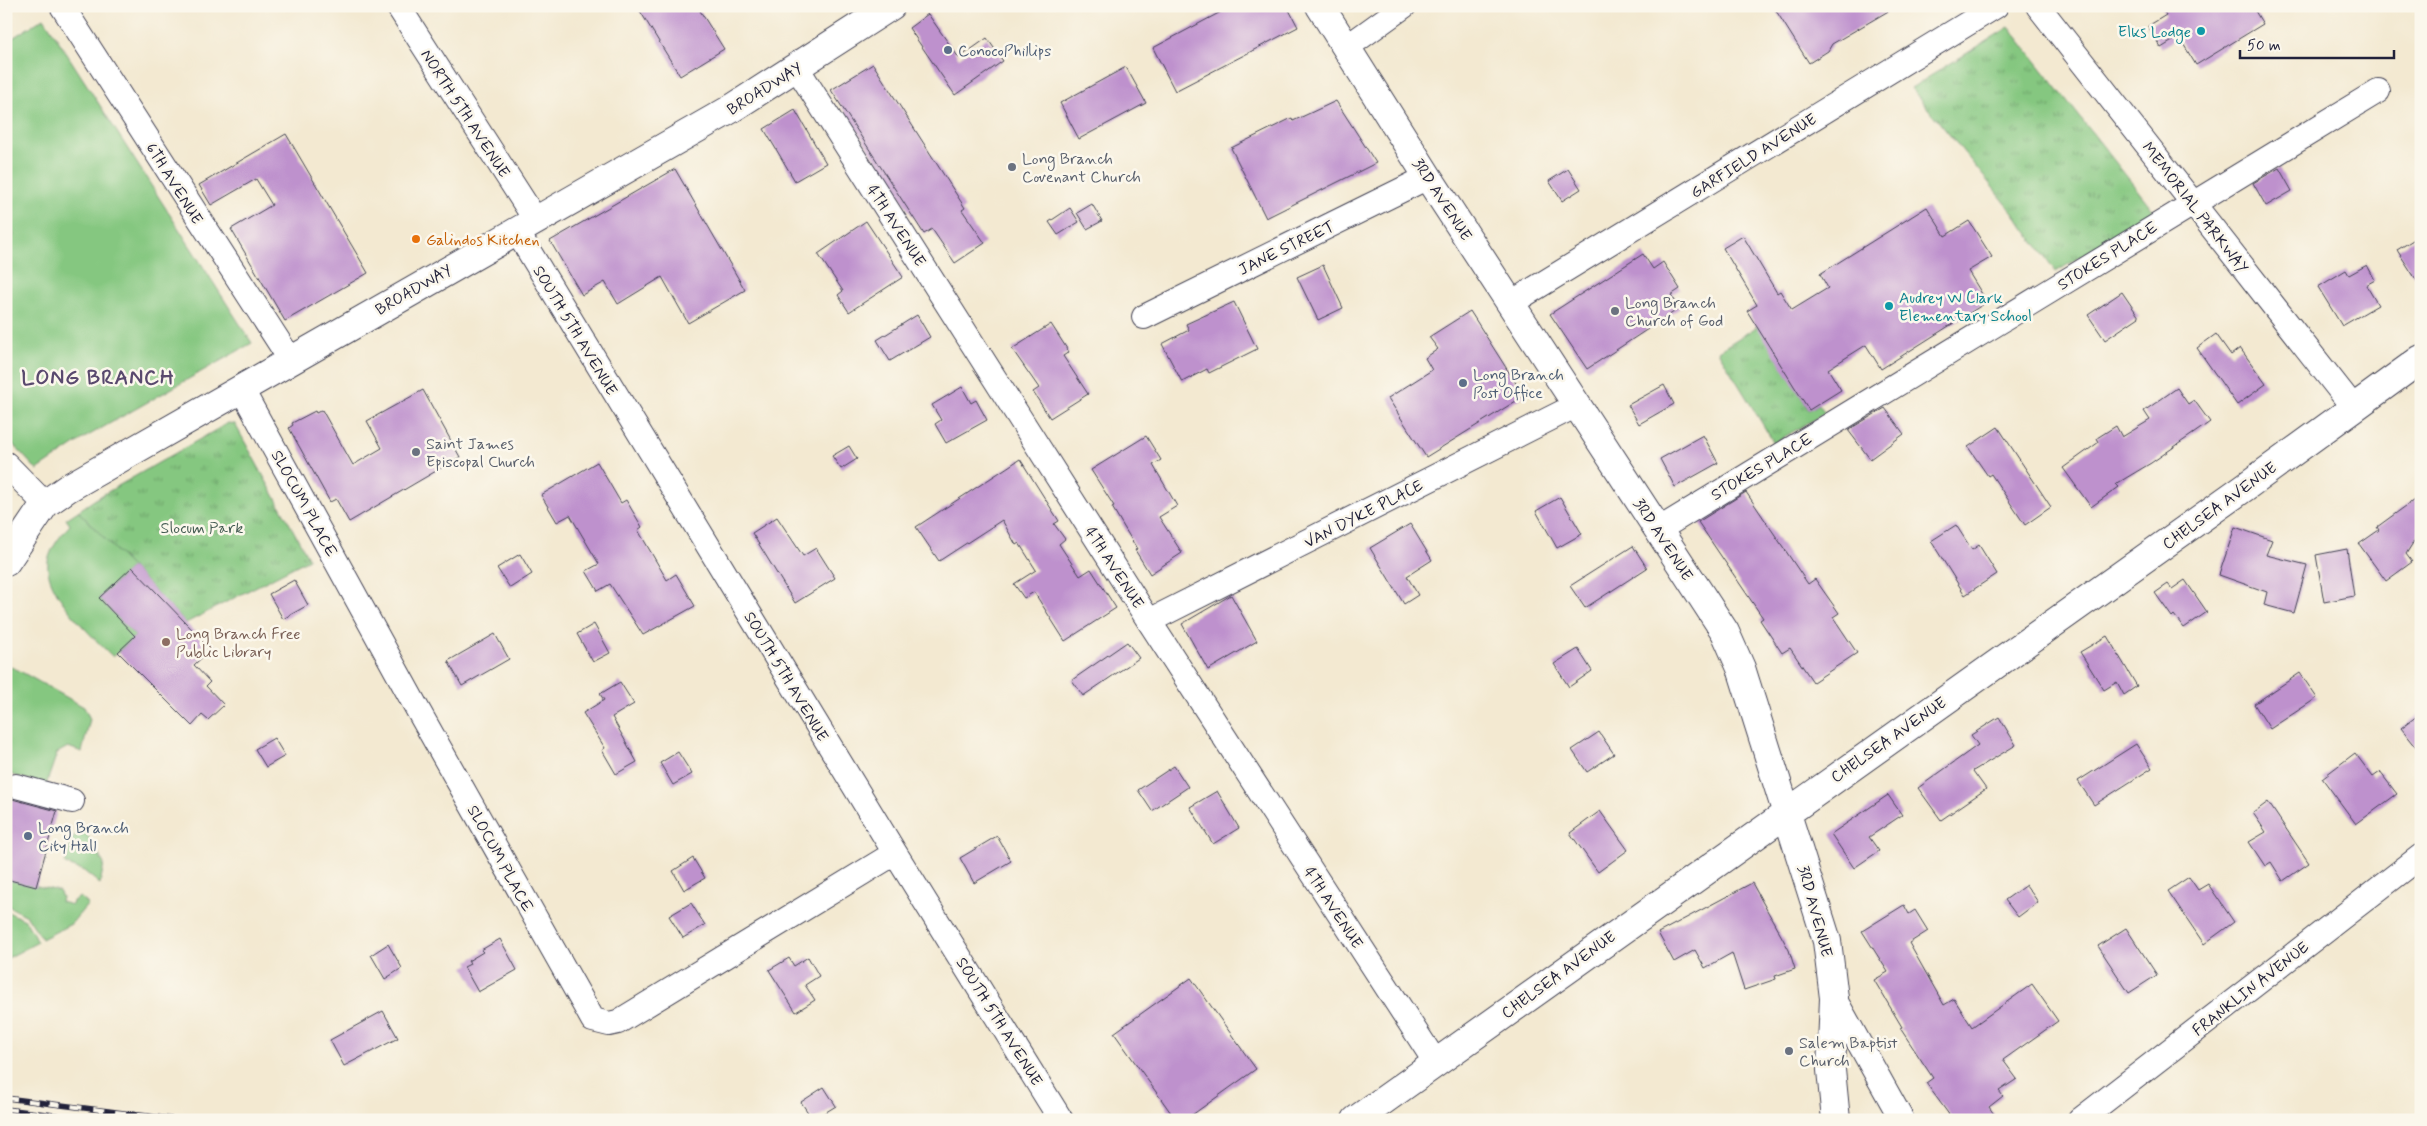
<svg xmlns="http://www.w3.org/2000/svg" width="2427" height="1126" font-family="Mynerve,sans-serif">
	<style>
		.green { fill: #85c780; stroke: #54745e }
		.park { fill: url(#park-tufts); stroke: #54745e }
		.building { fill: #be91cd }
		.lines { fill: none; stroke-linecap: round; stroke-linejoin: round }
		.street-casing { stroke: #414052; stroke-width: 26 }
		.secondary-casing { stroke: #414052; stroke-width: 30 }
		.street { stroke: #fff; stroke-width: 24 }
		.secondary { stroke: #fff; stroke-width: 28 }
		.rail-casing { stroke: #22223b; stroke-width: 5.5 }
		.rail { stroke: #fbf7ec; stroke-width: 4; stroke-dasharray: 11; stroke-linecap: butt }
		.culture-dot { fill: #0f9aa8; stroke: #fbf7ec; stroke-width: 2 }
		.service-dot { fill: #5c6f8a; stroke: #fbf7ec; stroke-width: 2 }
		.worship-dot { fill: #6b7280; stroke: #fbf7ec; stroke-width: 2 }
		.food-dot { fill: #e8710a; stroke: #fbf7ec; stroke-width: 2 }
		.education-dot { fill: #8d6e63; stroke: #fbf7ec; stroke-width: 2 }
		.labels { text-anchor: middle; stroke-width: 5; stroke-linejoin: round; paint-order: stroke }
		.culture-label { font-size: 16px; fill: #0d838f; stroke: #fbf7ec; text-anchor: end }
		.service-label { font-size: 16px; fill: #4e5e75; stroke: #fbf7ec; text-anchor: start }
		.street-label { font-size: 16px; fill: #22223b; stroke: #fbf7ec }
		.worship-label { font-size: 16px; fill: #5b616d; stroke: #fbf7ec; text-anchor: start }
		.food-label { font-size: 16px; fill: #c56008; stroke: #fbf7ec; text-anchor: start }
		.park-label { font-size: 16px; fill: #455c53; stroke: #fbf7ec }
		.education-label { font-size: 16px; fill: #785e54; stroke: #fbf7ec; text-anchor: start }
		.district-label { font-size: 21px; font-weight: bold; letter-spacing: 1px; fill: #59496e; stroke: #fbf7ec }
	</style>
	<defs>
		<pattern id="park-tufts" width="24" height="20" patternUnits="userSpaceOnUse" patternTransform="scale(1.25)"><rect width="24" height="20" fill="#85c780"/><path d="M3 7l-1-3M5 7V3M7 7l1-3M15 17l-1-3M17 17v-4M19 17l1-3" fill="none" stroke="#6ca16a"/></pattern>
	</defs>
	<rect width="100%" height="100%" fill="#fbf7ec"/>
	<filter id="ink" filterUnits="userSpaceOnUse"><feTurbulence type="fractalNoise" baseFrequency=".02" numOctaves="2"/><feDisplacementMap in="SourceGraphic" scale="10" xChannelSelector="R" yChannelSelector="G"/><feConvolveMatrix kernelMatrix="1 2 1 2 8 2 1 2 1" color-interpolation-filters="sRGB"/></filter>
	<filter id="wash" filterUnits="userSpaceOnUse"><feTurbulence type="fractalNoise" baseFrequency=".0096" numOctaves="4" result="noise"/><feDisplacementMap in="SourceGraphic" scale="20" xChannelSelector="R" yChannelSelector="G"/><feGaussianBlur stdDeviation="1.12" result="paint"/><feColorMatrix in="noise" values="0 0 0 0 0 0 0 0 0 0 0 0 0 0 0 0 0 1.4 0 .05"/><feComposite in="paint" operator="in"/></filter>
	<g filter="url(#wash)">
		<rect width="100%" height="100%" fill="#f3e9d1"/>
		<path class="green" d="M 44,18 L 252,343 L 86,437 L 37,470 L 6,437 L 6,244 L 14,235 L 6,221 L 6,42 Z
			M 78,511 L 132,567 L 99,598 L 135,636 L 113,657 C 93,637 43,592 48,561 C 51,547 61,535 70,525 L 66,519 Z
			M 6,665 L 18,670 L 84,707 L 90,719 L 82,752 L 68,747 L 57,753 L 46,785 L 6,773 Z
			M 85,831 L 104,864 L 100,884 L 84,871 L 65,864 L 72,838 Z
			M 6,879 L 59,891 L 62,897 L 61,902 L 72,905 L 73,901 L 80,897 L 88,904 L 71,924 L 42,939 L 27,916 L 6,905 Z
			M 6,911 L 25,920 L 38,942 L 6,959 Z"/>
		<path class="park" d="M 2009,27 L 2154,211 L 2056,272 L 2012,211 L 1911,88 Z
			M 1758,326 L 1809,410 L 1819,404 L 1825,413 L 1774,443 L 1718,351 Z
			M 228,423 L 235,424 L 309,559 L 186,623 L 78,511 L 97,498 Z"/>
		<g id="blocks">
			<path class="building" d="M 637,6 L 697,6 L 724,49 L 680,76 Z
				M 1232,6 L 1287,6 L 1298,27 L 1175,91 L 1153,48 Z
				M 1773,6 L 1897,6 L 1832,44 L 1828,51 L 1809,63 Z
				M 2161,6 L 2252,6 L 2263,24 L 2196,65 L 2179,37 L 2161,48 L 2148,26 L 2166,15 Z
				M 928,14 L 959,58 L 987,38 L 1003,61 L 955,95 L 909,28 Z
				M 873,64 L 965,208 L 962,210 L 985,243 L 955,263 L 932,229 L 924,234 L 831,90 Z
				M 1126,67 L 1146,103 L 1079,139 L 1060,103 Z
				M 1336,101 L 1376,163 L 1266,218 L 1231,148 L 1292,118 L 1293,121 Z
				M 795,110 L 826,163 L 795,181 L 764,129 Z
				M 286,134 L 368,273 L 285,321 L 231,229 L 272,205 L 256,179 L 211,205 L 199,185 Z
				M 2279,168 L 2292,191 L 2266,206 L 2253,183 Z
				M 675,169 L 745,290 L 688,323 L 662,277 L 618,304 L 605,282 L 582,295 L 550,241 Z
				M 1568,169 L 1581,189 L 1562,201 L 1549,181 Z
				M 1092,204 L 1102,221 L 1087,229 L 1077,213 Z
				M 1927,207 L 1945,236 L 1969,221 L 1992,257 L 1968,271 L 1987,302 L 1881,369 L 1866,345 L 1828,369 L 1841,390 L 1809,410 L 1747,311 L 1757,305 L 1723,248 L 1743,236 L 1777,293 L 1780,291 L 1792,310 L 1828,288 L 1820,274 Z
				M 1070,208 L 1079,222 L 1058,235 L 1049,222 Z
				M 866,221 L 903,277 L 849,312 L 838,295 L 843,291 L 818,254 Z
				M 2421,235 L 2421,287 L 2397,250 Z
				M 1643,254 L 1653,269 L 1663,262 L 1680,289 L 1671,295 L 1680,308 L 1587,369 L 1550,314 Z
				M 1323,265 L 1343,308 L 1318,320 L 1297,277 Z
				M 2367,265 L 2375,280 L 2366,285 L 2378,305 L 2342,326 L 2318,287 L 2346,270 L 2349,275 Z
				M 2122,292 L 2139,317 L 2105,340 L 2088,315 Z
				M 1234,302 L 1257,349 L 1209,373 L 1207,369 L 1182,382 L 1162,344 L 1189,330 L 1186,324 Z
				M 1470,311 L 1524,396 L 1426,457 L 1388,398 L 1432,370 L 1425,358 L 1438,349 L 1429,337 Z
				M 917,315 L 930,337 L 890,361 L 877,340 Z
				M 1051,324 L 1069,352 L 1063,356 L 1088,394 L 1050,418 L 1033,392 L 1039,388 L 1012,349 Z
				M 2216,334 L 2231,355 L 2240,348 L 2266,384 L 2237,405 L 2197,348 Z
				M 1664,385 L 1674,404 L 1639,424 L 1628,405 Z
				M 962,387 L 971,403 L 976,400 L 987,420 L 946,443 L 935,424 L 941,420 L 932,405 Z
				M 2177,388 L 2188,404 L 2194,400 L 2210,422 L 2151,463 L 2116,484 L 2119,487 L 2091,507 L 2063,468 L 2099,442 L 2097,438 L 2116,426 L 2122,437 L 2150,420 L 2144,411 Z
				M 423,390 L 460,457 L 349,522 L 336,499 L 330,502 L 289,428 L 293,425 L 292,423 L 315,411 L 316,413 L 322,410 L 353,465 L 382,448 L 367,421 Z
				M 1885,408 L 1904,434 L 1870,459 L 1848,430 Z
				M 1998,427 L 2051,507 L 2025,525 L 1991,474 L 1988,476 L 1968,447 Z
				M 1703,435 L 1718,463 L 1675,487 L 1660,459 Z
				M 1146,436 L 1161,460 L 1153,465 L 1177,506 L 1159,517 L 1182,553 L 1150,574 L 1135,550 L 1137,549 L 1112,507 L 1114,506 L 1091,470 Z
				M 849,446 L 857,459 L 841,469 L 832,456 Z
				M 1020,459 L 1059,521 L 1054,524 L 1065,539 L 1059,544 L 1080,576 L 1091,569 L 1116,608 L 1065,641 L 1034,592 L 1024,598 L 1014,584 L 1036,570 L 1019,543 L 1016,545 L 1002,520 L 939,561 L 916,527 Z
				M 597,462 L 621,503 L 626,500 L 642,527 L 638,530 L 667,580 L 676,574 L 695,606 L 643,635 L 610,584 L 598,591 L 586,571 L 599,564 L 570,515 L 557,522 L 541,495 Z
				M 1746,492 L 1808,584 L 1815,579 L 1839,613 L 1833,617 L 1857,653 L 1813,682 L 1790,648 L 1782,653 L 1760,620 L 1763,618 L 1698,522 Z
				M 2421,495 L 2421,530 L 2406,554 L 2412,562 L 2386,581 L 2359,544 L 2379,530 L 2377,527 Z
				M 1560,497 L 1582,534 L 1557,548 L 1536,511 Z
				M 777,517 L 803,556 L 816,548 L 835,578 L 795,603 L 752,533 Z
				M 1410,524 L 1432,560 L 1407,576 L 1418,595 L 1404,604 L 1370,548 Z
				M 1956,525 L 1972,550 L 1979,545 L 1997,574 L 1965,595 L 1931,541 Z
				M 2235,527 L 2272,540 L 2266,555 L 2307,565 L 2294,613 L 2264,605 L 2267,592 L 2219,575 Z
				M 1633,546 L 1647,568 L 1585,608 L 1570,586 Z
				M 2347,549 L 2354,596 L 2324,602 L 2316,555 Z
				M 520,554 L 532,574 L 510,588 L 497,568 Z
				M 132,567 L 211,649 L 194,665 L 210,682 L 206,686 L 224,705 L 208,720 L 202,715 L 192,726 L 118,652 L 135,636 L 99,598 Z
				M 294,580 L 308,605 L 283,619 L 269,594 Z
				M 2185,580 L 2207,612 L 2184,628 L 2174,615 L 2172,617 L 2155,593 L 2168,584 L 2172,589 Z
				M 1231,595 L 1257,641 L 1208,670 L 1182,624 Z
				M 594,624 L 610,653 L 593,662 L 577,634 Z
				M 495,634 L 509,659 L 462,686 L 448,661 Z
				M 2107,636 L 2137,686 L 2124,695 L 2117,682 L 2104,690 L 2080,652 Z
				M 1127,642 L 1139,658 L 1083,696 L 1072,680 Z
				M 1578,649 L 1592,671 L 1569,687 L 1554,664 Z
				M 2300,673 L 2317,698 L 2270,729 L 2254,704 Z
				M 620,682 L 634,704 L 612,717 L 637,762 L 616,774 L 602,750 L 605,748 L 583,713 L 604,700 L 600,694 Z
				M 2421,713 L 2421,753 L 2401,728 Z
				M 1999,717 L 2016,745 L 1973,771 L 1986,789 L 1941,820 L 1918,788 L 1978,745 L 1971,735 Z
				M 1599,732 L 1614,754 L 1587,772 L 1572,750 Z
				M 274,738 L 285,756 L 266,767 L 255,749 Z
				M 2136,744 L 2152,768 L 2094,805 L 2078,781 Z
				M 678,752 L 692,774 L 673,785 L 660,763 Z
				M 2355,753 L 2373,777 L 2380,772 L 2397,794 L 2356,824 L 2322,778 Z
				M 1174,766 L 1188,787 L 1152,811 L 1138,790 Z
				M 1217,791 L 1239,828 L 1213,844 L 1190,807 Z
				M 1888,795 L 1902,815 L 1869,837 L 1879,851 L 1854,868 L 1831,834 Z
				M 6,796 L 12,799 L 57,811 L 36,887 L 6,879 Z
				M 2268,802 L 2309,863 L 2283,881 L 2271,862 L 2265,866 L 2249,842 L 2266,832 L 2253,813 Z
				M 1600,811 L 1628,850 L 1598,872 L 1570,833 Z
				M 997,836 L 1011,861 L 974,883 L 960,858 Z
				M 693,858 L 705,878 L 684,890 L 673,871 Z
				M 2189,877 L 2198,890 L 2208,884 L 2234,922 L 2204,944 L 2168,891 Z
				M 1752,883 L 1789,950 L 1795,969 L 1775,976 L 1776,979 L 1744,990 L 1732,953 L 1705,968 L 1695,950 L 1674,962 L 1658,933 Z
				M 2026,885 L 2038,902 L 2018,917 L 2005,900 Z
				M 691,903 L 705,925 L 683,938 L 669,916 Z
				M 1904,905 L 1909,914 L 1915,910 L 1928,931 L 1909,943 L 1944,1005 L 1954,999 L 1972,1027 L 2032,984 L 2058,1021 L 2003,1060 L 2017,1079 L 1999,1091 L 2003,1096 L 1989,1107 L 1998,1120 L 1953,1120 L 1926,1083 L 1933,1078 L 1900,1028 L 1902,1027 L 1874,980 L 1888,972 L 1862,931 Z
				M 2126,928 L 2157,975 L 2129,993 L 2098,946 Z
				M 500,939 L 517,970 L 478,992 L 464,967 L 470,964 L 468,961 L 483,952 L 481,950 Z
				M 388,944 L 402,968 L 385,979 L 371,955 Z
				M 808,957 L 819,976 L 805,985 L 815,1000 L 796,1012 L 769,970 L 789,958 L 794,966 Z
				M 1191,978 L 1256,1069 L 1185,1120 L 1176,1120 L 1114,1033 Z
				M 383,1011 L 398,1038 L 344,1066 L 330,1040 Z
				M 824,1087 L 836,1106 L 813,1120 L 801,1102 Z"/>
		</g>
	</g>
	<g filter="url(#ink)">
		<use href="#blocks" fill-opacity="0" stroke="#414052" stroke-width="1"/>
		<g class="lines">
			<g class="street-casing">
				<path id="street" d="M 62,6 L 290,359
					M 398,6 L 535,219
					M 2038,6 L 2353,407
					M 1347,47 L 1404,6
					M 797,68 L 1149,621 L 1436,1063
					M 516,230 L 895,853 L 1061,1120
					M 1511,303 L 1996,6
					M 1144,317 L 1428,177
					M 241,388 L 419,712 L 593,1020 L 609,1024 L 618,1022 L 895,853
					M 6,464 L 45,504
					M 1658,530 L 2378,91
					M 1149,621 L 1577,405
					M 16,786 L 72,801
					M 1834,998 L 1902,1120
					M 2080,1120 L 2421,856"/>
			</g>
			<g class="secondary-casing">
				<path id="secondary" d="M 1320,6 L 1428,177 L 1725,632 L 1741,668 L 1827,941 L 1834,998 L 1831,1070 L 1836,1120
					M 6,562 L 45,504 L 68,488 L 731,109 L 891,6
					M 1356,1120 L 2245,487 L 2421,359"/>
			</g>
			<use href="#street" class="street"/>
			<use href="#secondary" class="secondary"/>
			<g class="rail-casing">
				<path id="rail" d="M 6,1098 L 179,1120
					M 6,1109 L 93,1120"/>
			</g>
			<use href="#rail" class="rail"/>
		</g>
	</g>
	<g class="culture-dot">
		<circle cx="2201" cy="31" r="5"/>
		<circle cx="1889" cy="306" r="5"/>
	</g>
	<g class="service-dot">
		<circle cx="948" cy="50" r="5"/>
		<circle cx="1463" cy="383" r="5"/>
		<circle cx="28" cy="836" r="5"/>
	</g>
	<g class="worship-dot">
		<circle cx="1012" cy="167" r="5"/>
		<circle cx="1615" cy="311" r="5"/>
		<circle cx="416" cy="452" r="5"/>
		<circle cx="1789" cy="1051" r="5"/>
	</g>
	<circle class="food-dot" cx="416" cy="239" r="5"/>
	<circle class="education-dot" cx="166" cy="642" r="5"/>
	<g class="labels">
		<g class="culture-label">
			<text x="2191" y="37">Elks Lodge</text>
			<text x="1899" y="303" text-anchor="start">Audrey W Clark<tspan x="1899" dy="18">Elementary School</tspan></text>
		</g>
		<g class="service-label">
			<text x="958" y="56">ConocoPhillips</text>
			<text x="1473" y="380">Long Branch<tspan x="1473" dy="18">Post Office</tspan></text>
			<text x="38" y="833">Long Branch<tspan x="38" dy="18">City Hall</tspan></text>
		</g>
		<g class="street-label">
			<text transform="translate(764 88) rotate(-32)" y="6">BROADWAY</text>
			<text transform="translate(466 113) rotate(57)" y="6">NORTH 5TH AVENUE</text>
			<text transform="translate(1753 155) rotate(-32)" y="6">GARFIELD AVENUE</text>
			<text transform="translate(175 183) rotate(58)" y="6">6TH AVENUE</text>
			<text transform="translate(1443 199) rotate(57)" y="6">3RD AVENUE</text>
			<text transform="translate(2196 207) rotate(52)" y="6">MEMORIAL PARKWAY</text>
			<text transform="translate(897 225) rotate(57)" y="6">4TH AVENUE</text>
			<text transform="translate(1286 247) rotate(-26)" y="6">JANE STREET</text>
			<text transform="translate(2107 255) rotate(-32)" y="6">STOKES PLACE</text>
			<text transform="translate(413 289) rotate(-30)" y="6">BROADWAY</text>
			<text transform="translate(576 330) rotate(59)" y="6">SOUTH 5TH AVENUE</text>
			<text transform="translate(1761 466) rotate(-31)" y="6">STOKES PLACE</text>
			<text transform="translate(305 503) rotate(61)" y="6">SLOCUM PLACE</text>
			<text transform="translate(2219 505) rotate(-36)" y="6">CHELSEA AVENUE</text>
			<text transform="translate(1363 513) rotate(-27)" y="6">VAN DYKE PLACE</text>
			<text transform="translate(1664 539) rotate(57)" y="6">3RD AVENUE</text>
			<text transform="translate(1115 567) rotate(57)" y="6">4TH AVENUE</text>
			<text transform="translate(787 676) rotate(59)" y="6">SOUTH 5TH AVENUE</text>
			<text transform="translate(1888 739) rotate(-35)" y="6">CHELSEA AVENUE</text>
			<text transform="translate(501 858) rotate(61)" y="6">SLOCUM PLACE</text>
			<text transform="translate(1334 907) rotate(57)" y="6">4TH AVENUE</text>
			<text transform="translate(1816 911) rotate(75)" y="6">3RD AVENUE</text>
			<text transform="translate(1558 974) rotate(-36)" y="6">CHELSEA AVENUE</text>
			<text transform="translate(2250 988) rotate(-38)" y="6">FRANKLIN AVENUE</text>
			<text transform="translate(1000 1021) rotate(58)" y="6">SOUTH 5TH AVENUE</text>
		</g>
		<g class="worship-label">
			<text x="1022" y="164">Long Branch<tspan x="1022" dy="18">Covenant Church</tspan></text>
			<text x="1625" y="308">Long Branch<tspan x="1625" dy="18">Church of God</tspan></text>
			<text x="426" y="449">Saint James<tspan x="426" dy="18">Episcopal Church</tspan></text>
			<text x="1799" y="1048">Salem Baptist<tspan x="1799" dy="18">Church</tspan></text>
		</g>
		<g class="food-label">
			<text x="426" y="245">Galindos Kitchen</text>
		</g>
		<g class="park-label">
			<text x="202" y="533">Slocum Park</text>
		</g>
		<g class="education-label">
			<text x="176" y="639">Long Branch Free<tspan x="176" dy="18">Public Library</tspan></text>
		</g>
		<g class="district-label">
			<text x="98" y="384">LONG BRANCH</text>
		</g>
	</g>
	<rect width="2427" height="1126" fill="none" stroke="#fbf7ec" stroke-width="25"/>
	<path d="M2240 50v8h154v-8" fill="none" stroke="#22223b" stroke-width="2.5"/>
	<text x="2247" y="50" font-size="15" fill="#22223b" stroke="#fbf7ec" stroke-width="4" paint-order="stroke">50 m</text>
</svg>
